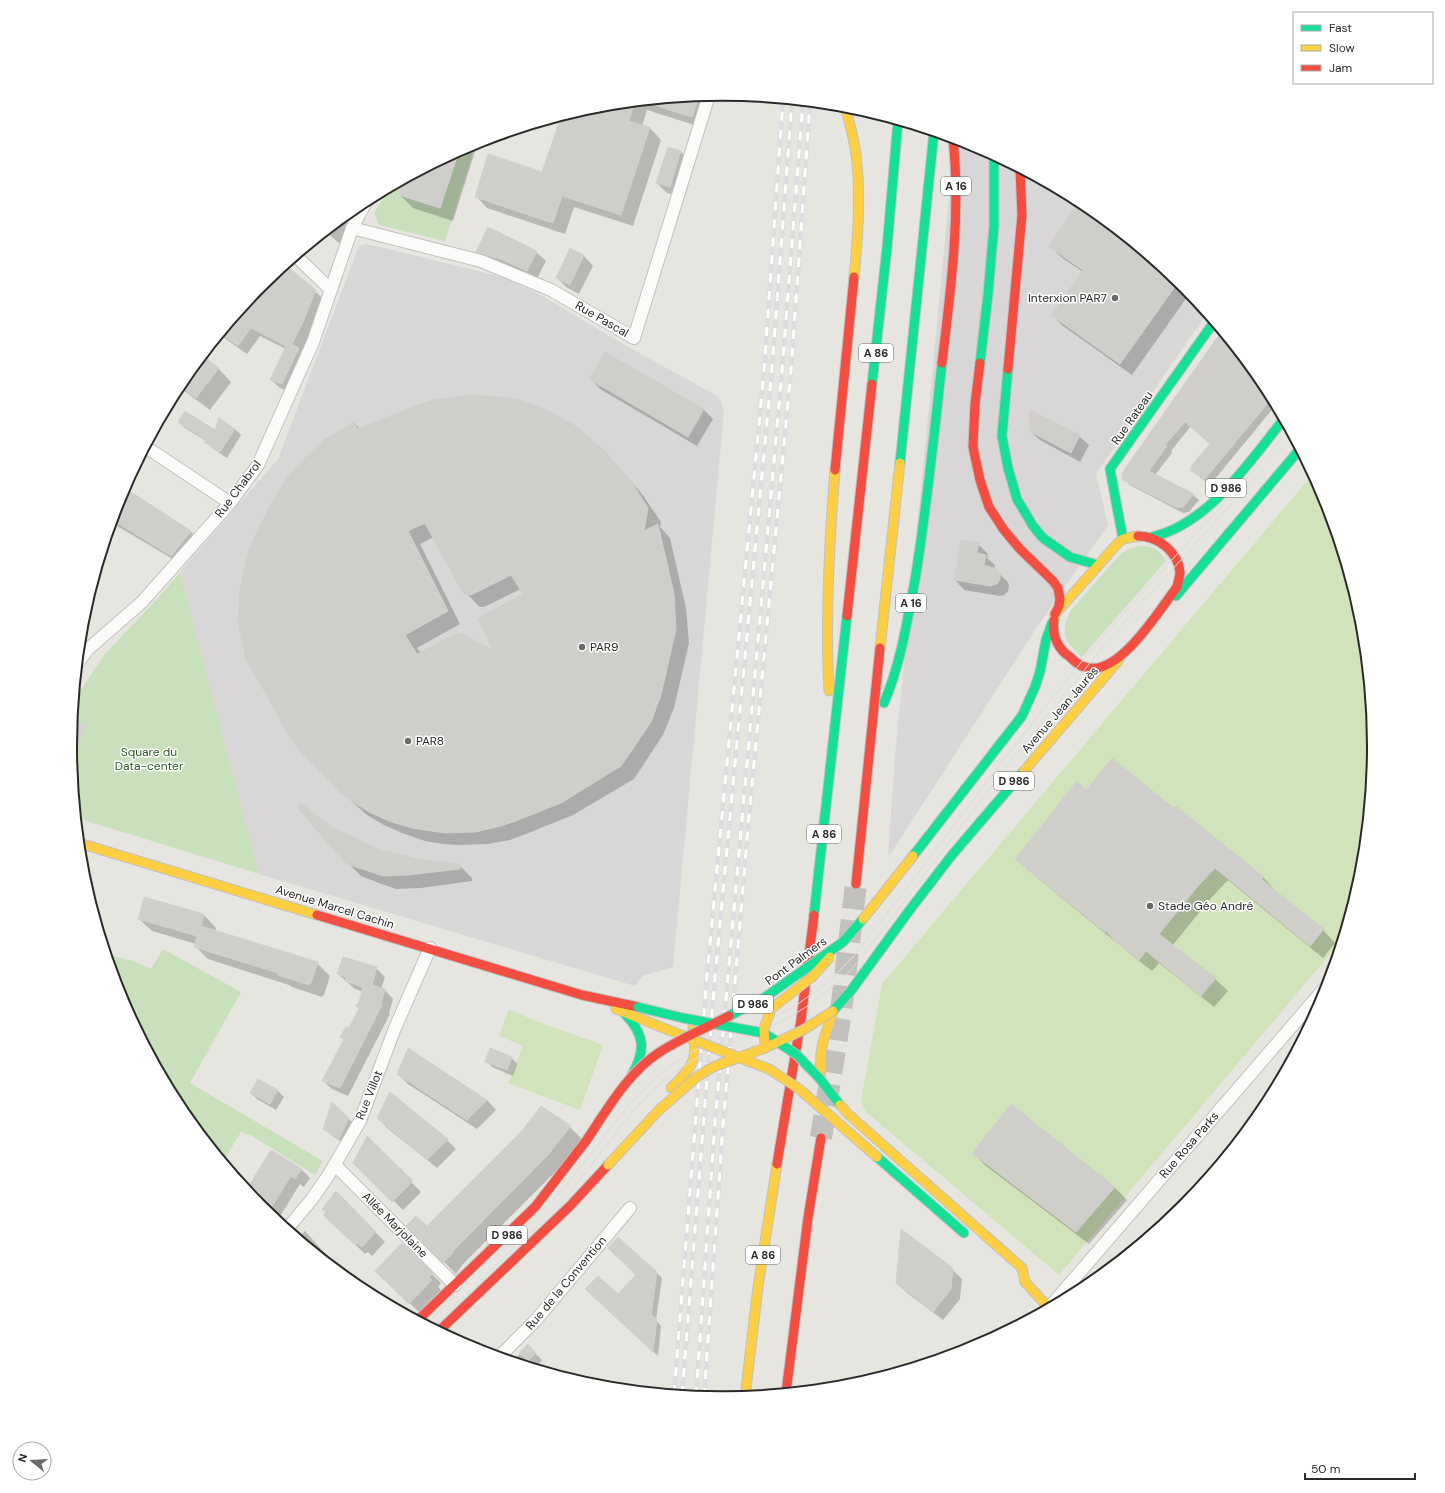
<svg xmlns="http://www.w3.org/2000/svg" width="1445" height="1493" font-family="'DM Sans',sans-serif">
	<style>
		.industrial { fill: #d8d6d7 }
		.green { fill: #c8e0bc }
		.pitch { fill: #d0e3ba }
		.plaza { fill: #d5d3ce }
		.shadow { fill: #0003; fill-rule: evenodd }
		.building { fill: #d0cecb; stroke: #d2d0cc; fill-rule: evenodd }
		.lines { fill: none; stroke-linecap: round; stroke-linejoin: round }
		.highway-tunnel { stroke: #c1c0bc; stroke-width: 22; stroke-dasharray: 22 11; stroke-linecap: butt }
		.street-casing { stroke: #c1c1c0; stroke-width: 14 }
		.fast-casing { stroke: #c1c1c0; stroke-width: 11 }
		.slow-casing { stroke: #c1c1c0; stroke-width: 11 }
		.jam-casing { stroke: #c1c1c0; stroke-width: 11 }
		.street { stroke: #fbfbfa; stroke-width: 12 }
		.fast { stroke: #16e098; stroke-width: 9 }
		.slow { stroke: #ffcf43; stroke-width: 9 }
		.jam { stroke: #f24e42; stroke-width: 9 }
		.tram { stroke: #dddcde; stroke-width: 1 }
		.rail-casing { stroke: #dddcde; stroke-width: 4.5 }
		.rail { stroke: #fff; stroke-width: 3; stroke-dasharray: 9; stroke-linecap: butt }
		.fast-bridge-casing { stroke: #c1c1c0; stroke-width: 11; stroke-linecap: butt }
		.slow-bridge-casing { stroke: #c1c1c0; stroke-width: 11; stroke-linecap: butt }
		.jam-bridge-casing { stroke: #c1c1c0; stroke-width: 11; stroke-linecap: butt }
		.fast-bridge { stroke: #16e098; stroke-width: 9 }
		.slow-bridge { stroke: #ffcf43; stroke-width: 9 }
		.jam-bridge { stroke: #f24e42; stroke-width: 9 }
		.poi-dot { fill: #6c6b6a; stroke: #fff; stroke-width: 1.5 }
		.labels { text-anchor: middle; stroke-width: 3; stroke-linejoin: round; paint-order: stroke }
		.shield { fill: #fff; stroke: #6a6a6a; stroke-width: 1 }
		.shield-label { font-size: 11px; font-weight: bold; fill: #2a2a2a }
		.poi-label { font-size: 12px; fill: #2a2a2a; stroke: #fff; text-anchor: start }
		.street-label { font-size: 12px; fill: #2a2a2a; stroke: #fff }
		.park-label { font-size: 12px; fill: #285f21; stroke: #fff }
		.rim { fill: none; stroke: #2a2a2a; stroke-width: 2 }
	</style>
	<rect width="100%" height="100%" fill="#e7e5e0"/>
	<path class="industrial" d="M 955,138 L 972,144 L 1085,204 L 1184,285 L 1207,313 L 1096,474 L 1108,525 L 1037,627 L 888,858 L 895,756 Z
		M 367,244 L 503,277 L 544,297 L 623,344 L 719,397 L 724,411 L 673,967 L 642,976 L 635,986 L 259,874 L 180,572 L 278,459 L 359,246 Z"/>
	<path class="green" d="M 476,143 L 445,241 L 379,225 L 374,213 L 389,189 Z
		M 1140,546 C 1152,546 1160,550 1166,561 L 1082,657 C 1064,641 1060,633 1071,610 L 1120,555 L 1126,550 Z
		M 180,572 L 259,874 L 77,818 L 70,746 L 75,699 L 104,655 L 159,597 Z
		M 105,949 L 116,957 L 134,961 L 151,969 L 163,949 L 241,992 L 190,1083 L 323,1161 L 315,1175 L 252,1136 L 241,1132 L 223,1161 L 180,1109 L 120,996 Z"/>
	<path class="pitch" d="M 1313,474 L 1325,497 L 1363,619 L 1375,747 L 1362,874 L 1343,939 L 1059,1275 L 866,1112 L 861,1101 L 882,984 Z
		M 509,1009 L 533,1020 L 603,1045 L 580,1110 L 508,1083 L 523,1046 L 499,1036 Z"/>
	<path class="plaza" d="M 73,717 L 87,727 L 82,736 L 72,768 L 70,746 Z"/>
	<path class="shadow" d="M 715,95 L 704,128 L 647,110 L 642,126 L 650,128 L 661,140 L 633,226 L 574,207 L 565,234 L 487,208 L 476,196 L 543,173 L 561,119 L 558,118 L 595,106 Z
		M 478,142 L 453,221 L 413,208 L 400,195 L 405,180 Z
		M 669,148 L 681,152 L 690,162 L 679,196 L 667,193 L 657,183 Z
		M 1081,202 L 1184,285 L 1190,293 L 1132,375 L 1063,326 L 1052,315 L 1083,272 L 1061,257 L 1050,246 Z
		M 361,203 L 346,249 L 326,232 Z
		M 570,250 L 584,256 L 593,266 L 579,294 L 566,287 L 557,278 Z
		M 478,252 L 536,252 L 546,261 L 536,280 L 487,261 Z
		M 261,285 L 315,291 L 324,300 L 311,331 L 301,352 L 307,357 L 291,392 L 280,388 L 271,380 L 286,349 L 260,336 L 247,354 L 220,335 Z
		M 1222,332 L 1265,384 L 1276,405 L 1210,485 L 1191,470 L 1211,444 L 1191,426 L 1171,451 L 1172,453 L 1155,475 L 1193,495 L 1199,500 L 1189,512 L 1183,513 L 1130,485 L 1124,479 L 1123,473 Z
		M 606,354 L 704,410 L 713,419 L 697,446 L 600,389 L 591,379 Z
		M 202,357 L 219,369 L 231,382 L 210,410 L 179,387 Z
		M 179,422 L 216,432 L 235,429 L 241,435 L 227,458 L 212,448 L 206,441 L 185,428 Z
		M 354,423 L 360,429 L 616,464 L 642,494 L 661,522 L 660,527 L 670,538 L 686,608 L 689,643 L 674,708 L 663,735 L 634,779 L 573,815 L 526,834 L 510,840 L 488,844 L 458,845 L 443,844 L 425,841 L 402,833 L 384,825 L 367,815 L 341,792 ZM 434,537 L 463,590 L 480,607 L 484,607 L 521,589 L 525,595 L 496,653 L 421,653 L 417,648 L 460,624 L 420,544 Z
		M 1030,431 L 1079,436 L 1089,445 L 1080,462 L 1040,440 Z
		M 124,488 L 190,531 L 200,541 L 181,564 L 112,523 L 120,497 Z
		M 978,544 L 988,554 L 987,558 L 995,565 L 994,569 L 1008,582 L 1009,586 L 1008,591 L 1004,595 L 1000,596 L 964,590 L 955,580 Z
		M 1086,792 L 1175,810 L 1263,877 L 1275,890 L 1274,891 L 1323,930 L 1335,943 L 1323,958 L 1228,880 L 1211,898 L 1172,946 L 1215,979 L 1228,991 L 1214,1007 L 1159,963 L 1152,971 L 1129,953 L 1119,943 L 1118,944 L 1029,871 L 1016,858 Z
		M 332,829 L 380,851 L 422,861 L 459,865 L 472,878 L 472,881 L 421,888 L 396,889 L 379,883 L 361,876 L 331,846 Z
		M 204,915 L 216,928 L 215,932 L 317,963 L 330,976 L 324,995 L 323,995 L 322,997 L 292,987 L 289,985 L 208,959 L 195,946 L 196,944 L 152,931 L 139,919 Z
		M 376,968 L 385,977 L 381,989 L 385,990 L 393,999 L 389,1013 L 390,1014 L 348,1096 L 332,1089 L 323,1081 L 360,1009 L 360,1002 L 363,992 L 355,989 L 338,974 Z
		M 512,1058 L 517,1064 L 513,1076 L 492,1067 L 486,1061 Z
		M 398,1074 L 487,1100 L 496,1110 L 477,1129 L 408,1084 Z
		M 259,1080 L 278,1091 L 284,1097 L 276,1110 L 257,1099 L 251,1093 Z
		M 333,1103 L 355,1125 L 345,1144 L 331,1135 L 324,1129 Z
		M 378,1118 L 447,1140 L 456,1149 L 437,1168 L 387,1128 Z
		M 570,1127 L 582,1139 L 559,1168 L 463,1264 L 456,1274 L 408,1226 L 427,1228 Z
		M 368,1138 L 421,1192 L 403,1210 L 355,1163 Z
		M 973,1153 L 1114,1187 L 1127,1200 L 1089,1244 L 986,1166 Z
		M 301,1169 L 310,1178 L 304,1187 L 300,1184 L 277,1221 L 261,1208 L 247,1190 Z
		M 336,1193 L 385,1242 L 372,1256 L 368,1252 L 365,1254 L 325,1215 Z
		M 305,1231 L 329,1258 L 346,1274 L 344,1276 L 298,1238 Z
		M 402,1244 L 441,1283 L 438,1287 L 441,1290 L 419,1312 L 376,1271 Z
		M 952,1269 L 962,1279 L 960,1299 L 943,1320 L 907,1293 L 897,1283 Z
		M 657,1273 L 662,1278 L 656,1320 L 661,1326 L 658,1356 L 592,1295 L 618,1296 Z
		M 528,1346 L 542,1360 L 535,1368 L 513,1361 Z"/>
	<path class="building" d="M 699,96 L 692,117 L 645,102 Z
		M 634,103 L 629,121 L 650,127 L 621,215 L 562,196 L 553,223 L 475,197 L 488,154 L 542,172 L 561,117 L 595,106 Z
		M 668,147 L 681,151 L 670,187 L 656,183 Z
		M 459,151 L 440,208 L 399,195 L 404,181 Z
		M 1080,201 L 1085,204 L 1179,281 L 1120,364 L 1051,315 L 1083,270 L 1048,246 Z
		M 488,227 L 537,251 L 527,271 L 503,260 L 476,252 Z
		M 570,248 L 584,255 L 570,285 L 556,278 Z
		M 285,265 L 316,290 L 303,322 L 292,344 L 299,348 L 282,384 L 270,380 L 286,346 L 251,328 L 238,346 L 221,334 L 261,285 Z
		M 1221,332 L 1227,338 L 1265,384 L 1272,398 L 1204,480 L 1190,470 L 1192,467 L 1191,466 L 1210,444 L 1185,422 L 1165,445 L 1167,446 L 1149,471 L 1194,494 L 1183,507 L 1177,508 L 1123,480 L 1122,473 Z
		M 605,352 L 704,409 L 688,437 L 589,379 Z
		M 203,356 L 219,368 L 196,398 L 179,385 Z
		M 470,395 L 501,397 L 519,400 L 542,408 L 560,417 L 577,427 L 604,450 L 630,480 L 648,508 L 644,531 L 658,524 L 674,594 L 676,629 L 661,695 L 651,722 L 621,766 L 561,803 L 513,822 L 497,827 L 475,832 L 445,833 L 412,828 L 389,821 L 371,813 L 353,802 L 339,791 L 300,751 L 285,730 L 281,723 L 281,721 L 246,659 L 238,623 L 240,590 L 247,555 L 256,533 L 273,500 L 289,475 L 306,457 L 324,440 L 354,422 L 357,429 L 418,405 L 434,400 ZM 425,523 L 463,593 L 471,595 L 511,575 L 523,594 L 478,618 L 493,650 L 462,634 L 457,633 L 417,654 L 405,635 L 448,611 L 408,531 Z
		M 1030,410 L 1080,435 L 1071,453 L 1029,431 Z
		M 185,411 L 215,430 L 219,418 L 235,429 L 220,452 L 204,442 L 206,440 L 178,422 Z
		M 125,488 L 191,531 L 171,556 L 113,520 L 120,497 Z
		M 961,540 L 979,543 L 977,553 L 986,555 L 984,565 L 997,569 L 1000,574 L 1000,579 L 997,584 L 990,586 L 954,580 Z
		M 1112,758 L 1174,808 L 1176,806 L 1264,877 L 1261,879 L 1324,929 L 1310,946 L 1215,868 L 1198,886 L 1159,934 L 1216,978 L 1201,996 L 1146,951 L 1139,960 L 1115,941 L 1106,931 L 1105,932 L 1015,859 L 1077,781 L 1086,790 Z
		M 301,803 L 333,828 L 381,850 L 422,860 L 460,864 L 460,869 L 408,875 L 383,876 L 347,864 L 330,846 L 297,807 Z
		M 144,897 L 204,914 L 201,926 L 318,962 L 311,983 L 310,983 L 309,985 L 278,975 L 278,973 L 194,947 L 197,936 L 138,919 Z
		M 343,957 L 377,967 L 372,985 L 385,989 L 381,1004 L 382,1005 L 340,1088 L 322,1081 L 344,1039 L 340,1037 L 346,1027 L 349,1028 L 359,1008 L 356,1006 L 359,1002 L 363,987 L 345,981 L 346,977 L 337,974 Z
		M 408,1048 L 487,1100 L 467,1120 L 397,1074 Z
		M 490,1048 L 512,1057 L 507,1070 L 485,1062 Z
		M 258,1079 L 278,1090 L 270,1104 L 250,1093 Z
		M 390,1092 L 448,1139 L 427,1160 L 377,1118 Z
		M 332,1102 L 349,1118 L 339,1139 L 323,1129 Z
		M 1011,1104 L 1115,1187 L 1076,1232 L 972,1153 Z
		M 541,1106 L 571,1126 L 547,1156 L 452,1252 L 453,1253 L 443,1263 L 406,1226 L 416,1216 L 427,1226 L 521,1132 Z
		M 367,1136 L 413,1181 L 392,1202 L 353,1163 Z
		M 271,1150 L 302,1169 L 295,1179 L 291,1176 L 268,1213 L 261,1208 L 246,1190 Z
		M 336,1191 L 376,1232 L 362,1247 L 357,1243 L 355,1245 L 323,1215 L 326,1212 L 322,1209 Z
		M 901,1229 L 953,1268 L 951,1289 L 933,1312 L 896,1283 Z
		M 618,1237 L 657,1272 L 651,1315 L 657,1319 L 653,1352 L 585,1289 L 598,1276 L 618,1294 L 636,1275 L 608,1248 Z
		M 402,1243 L 433,1273 L 429,1277 L 432,1280 L 409,1304 L 375,1271 Z
		M 528,1344 L 536,1353 L 528,1361 L 519,1353 Z"/>
	<g class="lines">
		<path class="highway-tunnel" d="M 821,1138 L 841,1011 L 856,884"/>
		<g class="street-casing">
			<path id="street" d="M 352,228 L 481,261 L 551,290 L 634,338 L 709,95
				M 296,256 L 331,290
				M 146,447 L 230,503
				M 78,663 L 87,650 L 142,602 L 230,503 L 258,465 L 313,342 L 348,240 L 352,228 L 367,200
				M 335,1165 L 455,1285
				M 287,1229 L 312,1199 L 328,1176 L 360,1121 L 395,1028 L 430,948
				M 1049,1308 L 1330,982
				M 499,1357 L 536,1320 L 630,1208"/>
		</g>
		<g class="fast-casing">
			<path id="fast" d="M 980,363 L 988,295 L 994,226 L 994,155
				M 1008,369 L 1002,436 L 1008,468 L 1017,499 L 1033,526 L 1043,538 L 1070,557 L 1098,565
				M 872,384 L 887,248 L 898,121
				M 900,463 L 934,132
				M 1152,537 C 1209,524 1249,462 1284,419
				M 1123,539 L 1110,469 L 1214,322
				M 1176,596 L 1300,449
				M 884,703 C 901,663 907,622 915,580 C 927,508 934,435 942,363
				M 913,856 L 1022,716 L 1035,687 L 1040,672 L 1046,640 L 1052,623
				M 909,911 L 952,855 L 1024,771
				M 814,915 L 847,616
				M 625,1014 C 645,1035 646,1050 632,1075
				M 877,1157 L 964,1233"/>
		</g>
		<g class="slow-casing">
			<path id="slow" d="M 845,106 C 849,122 854,138 856,154 C 861,195 858,236 854,277
				M 1054,620 L 1055,614 L 1118,543 L 1123,539 L 1138,536
				M 880,648 L 900,463
				M 829,691 C 825,617 829,544 835,470
				M 1024,771 L 1119,660
				M 79,843 L 317,915
				M 616,1009 L 696,1041
				M 820,1079 L 821,1053 L 823,1042 L 833,1011
				M 671,1088 C 694,1066 698,1059 693,1027
				M 883,1145 L 1022,1268 L 1025,1282 L 1049,1308
				M 745,1397 L 758,1287 L 777,1164"/>
		</g>
		<g class="jam-casing">
			<path id="jam" d="M 942,363 C 951,288 961,214 953,138
				M 980,363 L 975,404 L 973,447 L 980,480 L 989,507 L 1004,530 L 1020,549 L 1053,581 L 1058,588 L 1060,599 L 1059,606 L 1055,614
				M 1008,369 L 1022,215 L 1020,169
				M 835,470 L 854,277
				M 847,616 L 872,384
				M 1054,620 C 1052,636 1057,648 1070,657 C 1074,661 1079,666 1085,667 C 1118,679 1160,609 1177,587 C 1178,582 1180,577 1180,572 C 1178,551 1157,536 1138,536
				M 856,884 L 880,648
				M 317,915 L 582,995 L 638,1007
				M 777,1164 L 801,1020 L 814,915
				M 418,1320 L 535,1207 L 586,1141
				M 439,1331 L 570,1206 L 608,1165
				M 786,1393 L 808,1218 L 821,1138"/>
		</g>
		<use href="#street" class="street"/>
		<use href="#fast" class="fast"/>
		<use href="#slow" class="slow"/>
		<use href="#jam" class="jam"/>
		<path class="tram" d="M 426,1324 L 560,1193 L 628,1106 L 652,1081 L 667,1068 L 695,1050 L 727,1035 L 747,1029 L 782,1013 L 798,1004 L 828,982 L 854,956 C 930,859 1001,760 1079,665 C 1146,584 1221,510 1289,430
			M 432,1328 L 566,1198 L 634,1110 L 656,1087 L 680,1068 L 702,1055 L 781,1022 L 806,1007 L 832,988 L 851,970 L 882,931 L 1018,752 L 1107,642 L 1262,470"/>
		<g class="rail-casing">
			<path id="rail" d="M 674,1394 L 707,975 L 764,371 L 783,100
				M 682,1395 L 715,977 L 772,368 L 792,101
				M 696,1396 L 715,1122 L 782,371 L 803,102
				M 704,1397 L 723,1125 L 749,816 L 791,370 L 810,103"/>
		</g>
		<use href="#rail" class="rail"/>
		<g class="fast-bridge-casing">
			<path id="fast-bridge" d="M 638,1007 L 683,1018 L 764,1033 L 797,1055 L 820,1079 L 840,1105
				M 833,1011 L 850,992 L 909,911
				M 729,1016 L 764,998 L 843,942 L 863,919"/>
		</g>
		<g class="slow-bridge-casing">
			<path id="slow-bridge" d="M 863,919 L 913,856
				M 696,1041 L 769,1069 L 798,1088 L 877,1157
				M 765,1045 L 764,1029 L 771,1009 L 812,977 L 830,957
				M 840,1105 L 847,1113 L 883,1145
				M 608,1165 L 659,1110 L 698,1076 L 713,1067 L 765,1048 L 803,1030 L 833,1011"/>
		</g>
		<g class="jam-bridge-casing">
			<path id="jam-bridge" d="M 586,1141 C 607,1110 628,1072 660,1052 C 682,1038 706,1028 729,1016"/>
		</g>
		<use href="#fast-bridge" class="fast-bridge"/>
		<use href="#slow-bridge" class="slow-bridge"/>
		<use href="#jam-bridge" class="jam-bridge"/>
	</g>
	<g class="poi-dot">
		<circle cx="1115" cy="298" r="4"/>
		<circle cx="582" cy="647" r="4"/>
		<circle cx="408" cy="741" r="4"/>
		<circle cx="1150" cy="906" r="4"/>
	</g>
	<g class="labels">
		<g class="shield">
			<rect x="941" y="177" width="30" height="18" rx="3"/>
			<rect x="859" y="344" width="34" height="18" rx="3"/>
			<rect x="1206" y="479" width="40" height="18" rx="3"/>
			<rect x="896" y="594" width="30" height="18" rx="3"/>
			<rect x="994" y="772" width="40" height="18" rx="3"/>
			<rect x="807" y="825" width="34" height="18" rx="3"/>
			<rect x="733" y="995" width="40" height="18" rx="3"/>
			<rect x="487" y="1226" width="40" height="18" rx="3"/>
			<rect x="746" y="1246" width="34" height="18" rx="3"/>
		</g>
		<g class="shield-label">
			<text x="956" y="190">A 16</text>
			<text x="876" y="357">A 86</text>
			<text x="1226" y="492">D 986</text>
			<text x="911" y="607">A 16</text>
			<text x="1014" y="785">D 986</text>
			<text x="824" y="838">A 86</text>
			<text x="753" y="1008">D 986</text>
			<text x="507" y="1239">D 986</text>
			<text x="763" y="1259">A 86</text>
		</g>
		<g class="poi-label">
			<text x="1107" y="302" text-anchor="end">Interxion PAR7</text>
			<text x="590" y="651">PAR9</text>
			<text x="416" y="745">PAR8</text>
			<text x="1158" y="910">Stade Géo André</text>
		</g>
		<g class="street-label">
			<text transform="translate(602 319) rotate(30)" y="4">Rue Pascal</text>
			<text transform="translate(1132 418) rotate(-55)" y="4">Rue Rateau</text>
			<text transform="translate(238 489) rotate(-53)" y="4">Rue Chabrol</text>
			<text transform="translate(1060 710) rotate(-49)" y="4">Avenue Jean Jaurès</text>
			<text transform="translate(335 907) rotate(17)" y="4">Avenue Marcel Cachin</text>
			<text transform="translate(796 961) rotate(-36)" y="4">Pont Palmers</text>
			<text transform="translate(369 1095) rotate(-68)" y="4">Rue Villot</text>
			<text transform="translate(1189 1145) rotate(-49)" y="4">Rue Rosa Parks</text>
			<text transform="translate(395 1225) rotate(45)" y="4">Allée Marjolaine</text>
			<text transform="translate(566 1283) rotate(-50)" y="4">Rue de la Convention</text>
		</g>
		<g class="park-label">
			<text x="149" y="756">Square du<tspan x="149" dy="14">Data-center</tspan></text>
		</g>
	</g>
	<path d="M0 0H1445V1493H0ZM77 746a645 645 0 1 1 1290 0a645 645 0 1 1-1290 0Z" fill="#fff" fill-rule="evenodd"/>
	<path class="rim" d="M77 746a645 645 0 1 1 1290 0a645 645 0 1 1-1290 0Z"/>
	<rect x="1293" y="12" width="140" height="72" fill="#ffffff" stroke="#aaaaaa"/>
	<rect x="1301" y="25" width="20" height="6" fill="#16e098" stroke="#aaaaaa"/>
	<text x="1329" y="32" font-size="12" fill="#2a2a2a">Fast</text>
	<rect x="1301" y="45" width="20" height="6" fill="#ffcf43" stroke="#aaaaaa"/>
	<text x="1329" y="52" font-size="12" fill="#2a2a2a">Slow</text>
	<rect x="1301" y="65" width="20" height="6" fill="#f24e42" stroke="#aaaaaa"/>
	<text x="1329" y="72" font-size="12" fill="#2a2a2a">Jam</text>
	<g transform="translate(32 1461) rotate(288)"><circle r="19" fill="#ffffff" stroke="#aaaaaa"/>
	<path d="M0-3L7 15L0 10L-7 15Z" fill="#6c6b6a"/>
	<text y="-6" font-size="11" font-weight="bold" text-anchor="middle" fill="#2a2a2a">N</text>
	</g>
	<path d="M1305 1473v6h110v-6" fill="none" stroke="#2a2a2a" stroke-width="2"/>
	<text x="1311" y="1473" font-size="12" fill="#2a2a2a" stroke="#ffffff" stroke-width="3" paint-order="stroke">50 m</text>
</svg>
